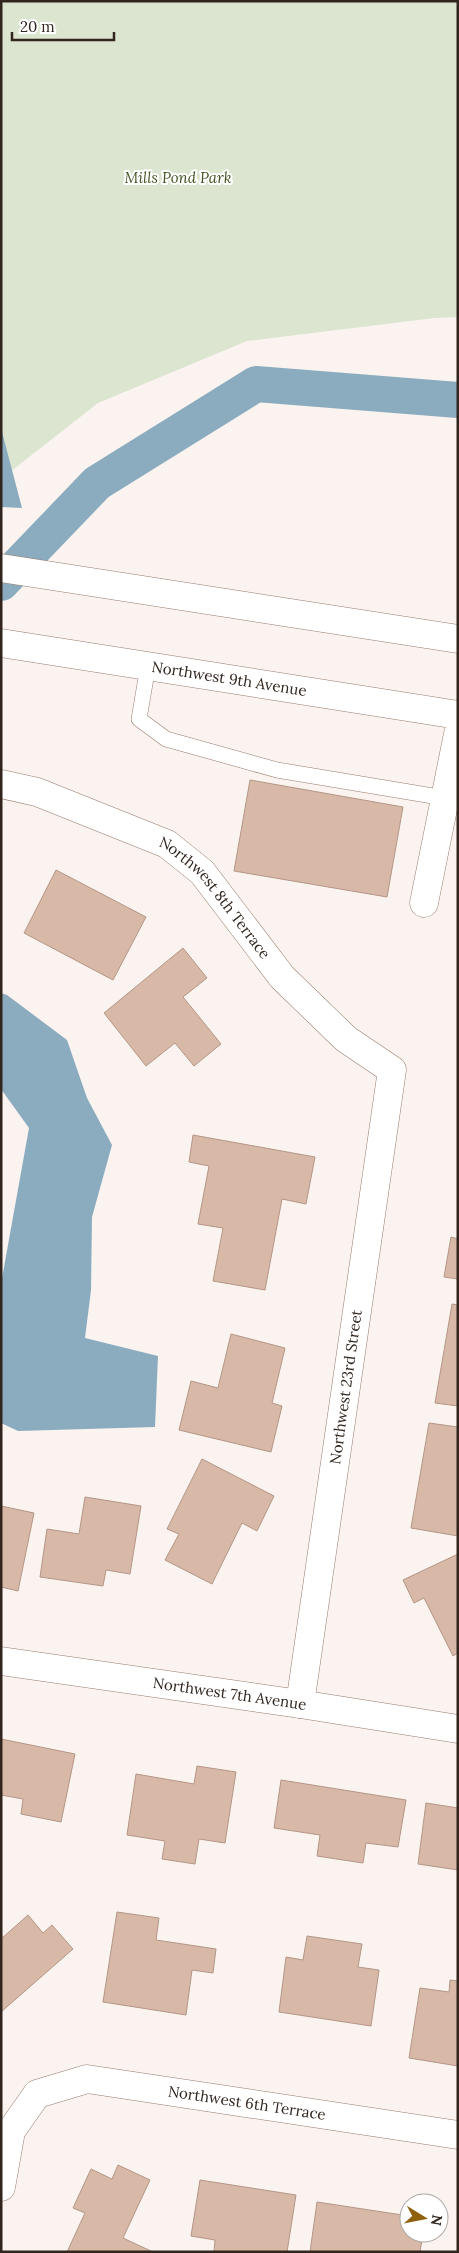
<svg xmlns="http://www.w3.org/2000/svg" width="459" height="2253" font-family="Lora,serif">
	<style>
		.green { fill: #dce5cf }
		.water { fill: #8bacbf }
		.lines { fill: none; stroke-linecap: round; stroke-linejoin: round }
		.canal { stroke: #8bacbf; stroke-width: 36 }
		.building { fill: #d8b9a7; stroke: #b49685 }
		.lane-casing { stroke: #987b6b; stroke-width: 16 }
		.street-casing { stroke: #987b6b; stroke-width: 29 }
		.secondary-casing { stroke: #987b6b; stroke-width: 29 }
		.lane { stroke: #fff; stroke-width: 15 }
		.street { stroke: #fff; stroke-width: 28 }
		.secondary { stroke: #fff; stroke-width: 28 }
		.labels { text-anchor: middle; stroke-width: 4; stroke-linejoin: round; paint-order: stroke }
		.park-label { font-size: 15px; font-style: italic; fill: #445524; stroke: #fff }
		.street-label { font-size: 15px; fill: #31251e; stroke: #fff }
	</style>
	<rect width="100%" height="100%" fill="#faf3f0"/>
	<path class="green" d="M 1,1 L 458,1 L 458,317 L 434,318 L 247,341 L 98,403 L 1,479 Z"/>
	<path class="water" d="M 1,428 L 22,508 L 1,507 Z
		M 1,993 L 7,995 L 67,1040 L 87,1098 L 112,1145 L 92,1217 L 91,1290 L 85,1338 L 158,1356 L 155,1427 L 18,1431 L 1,1423 L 1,1284 L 29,1128 L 1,1089 Z"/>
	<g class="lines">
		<path class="canal" d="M 1,583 L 97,483 L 256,384 L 458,400"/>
	</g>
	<path class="building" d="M 250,780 L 403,807 L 387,897 L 234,871 Z
		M 56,870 L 146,917 L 113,980 L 24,933 Z
		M 183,948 L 207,978 L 183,997 L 221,1044 L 194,1066 L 175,1043 L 146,1066 L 104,1013 Z
		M 193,1135 L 315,1157 L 306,1204 L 282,1199 L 265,1290 L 213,1281 L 223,1228 L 198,1224 L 209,1166 L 189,1162 Z
		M 451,1237 L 458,1239 L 458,1279 L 444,1277 Z
		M 452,1304 L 458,1305 L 458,1406 L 435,1403 Z
		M 231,1334 L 285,1348 L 272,1403 L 282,1406 L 271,1452 L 179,1430 L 191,1381 L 218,1388 Z
		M 429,1423 L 458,1427 L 458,1536 L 411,1528 Z
		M 202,1459 L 274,1496 L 257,1531 L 242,1523 L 212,1584 L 165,1560 L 179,1534 L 167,1529 Z
		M 85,1497 L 141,1506 L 130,1574 L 106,1570 L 103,1586 L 40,1577 L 47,1529 L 79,1534 Z
		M 1,1506 L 34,1513 L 18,1591 L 1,1587 Z
		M 458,1554 L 458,1653 L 453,1656 L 424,1598 L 414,1603 L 403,1580 Z
		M 1,1739 L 75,1754 L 61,1822 L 21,1814 L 23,1799 L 1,1795 Z
		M 197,1766 L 236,1772 L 225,1843 L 199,1839 L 195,1864 L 162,1859 L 165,1841 L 127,1835 L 136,1774 L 194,1784 Z
		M 281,1780 L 406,1800 L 398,1847 L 366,1843 L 363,1863 L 317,1856 L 320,1835 L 274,1828 Z
		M 426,1803 L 458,1808 L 458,1870 L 418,1864 Z
		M 117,1912 L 159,1918 L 156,1940 L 216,1949 L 213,1973 L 192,1970 L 186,2015 L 103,2002 Z
		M 28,1915 L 43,1933 L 52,1925 L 73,1949 L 1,2012 L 1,1939 Z
		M 307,1936 L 362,1944 L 358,1967 L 379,1970 L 371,2026 L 279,2012 L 286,1957 L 303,1960 Z
		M 450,1980 L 458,1981 L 458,2066 L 409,2058 L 420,1988 L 449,1992 Z
		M 118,2165 L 150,2180 L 123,2238 L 153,2252 L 67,2252 L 85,2213 L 73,2208 L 91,2169 L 112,2179 Z
		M 200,2180 L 296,2195 L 287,2252 L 214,2252 L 215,2240 L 191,2236 Z
		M 317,2202 L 409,2216 L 409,2233 L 423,2233 L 420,2252 L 310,2252 Z"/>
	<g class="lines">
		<g class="lane-casing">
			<path id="lane" d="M 148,666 L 139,719 L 166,739 L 277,770 L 445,798"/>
		</g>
		<g class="street-casing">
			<g id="street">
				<path id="s1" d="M 1,784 L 37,792 L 167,844 L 202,872 L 282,977 L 346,1039 L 392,1070 L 300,1704"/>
				<path d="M 424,903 L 458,734"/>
				<path id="s2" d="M 1,1661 L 300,1704 L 458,1729"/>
				<path id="s3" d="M 1,2187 L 11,2131 L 37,2094 L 87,2079 L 458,2135"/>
			</g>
		</g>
		<g class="secondary-casing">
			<g id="secondary">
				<path d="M 1,568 L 458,639"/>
				<path id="s4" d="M 1,643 L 458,715"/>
			</g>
		</g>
		<use href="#lane" class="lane"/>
		<use href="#street" class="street"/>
		<use href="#secondary" class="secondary"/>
	</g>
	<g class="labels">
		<g class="park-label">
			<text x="178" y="183">Mills Pond Park</text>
		</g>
		<g class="street-label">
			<text dy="5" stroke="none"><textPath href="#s4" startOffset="231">Northwest 9th Avenue</textPath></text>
			<text dy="5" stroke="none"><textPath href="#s1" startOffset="249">Northwest 8th Terrace</textPath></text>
			<text transform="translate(346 1387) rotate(-82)" y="5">Northwest 23rd Street</text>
			<text dy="5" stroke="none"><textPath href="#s2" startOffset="231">Northwest 7th Avenue</textPath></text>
			<text dy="5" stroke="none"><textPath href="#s3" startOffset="316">Northwest 6th Terrace</textPath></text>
		</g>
	</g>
	<rect width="459" height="2253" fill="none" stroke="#31251e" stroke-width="5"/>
	<g transform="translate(424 2218) rotate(100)"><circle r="24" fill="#ffffff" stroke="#ada8a5"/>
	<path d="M0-4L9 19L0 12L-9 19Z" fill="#90610c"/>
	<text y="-8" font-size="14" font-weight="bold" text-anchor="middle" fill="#31251e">N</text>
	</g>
	<path d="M12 32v8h102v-8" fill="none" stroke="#31251e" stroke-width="2.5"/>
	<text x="20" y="32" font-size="15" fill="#31251e" stroke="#ffffff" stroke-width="4" paint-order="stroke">20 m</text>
</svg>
